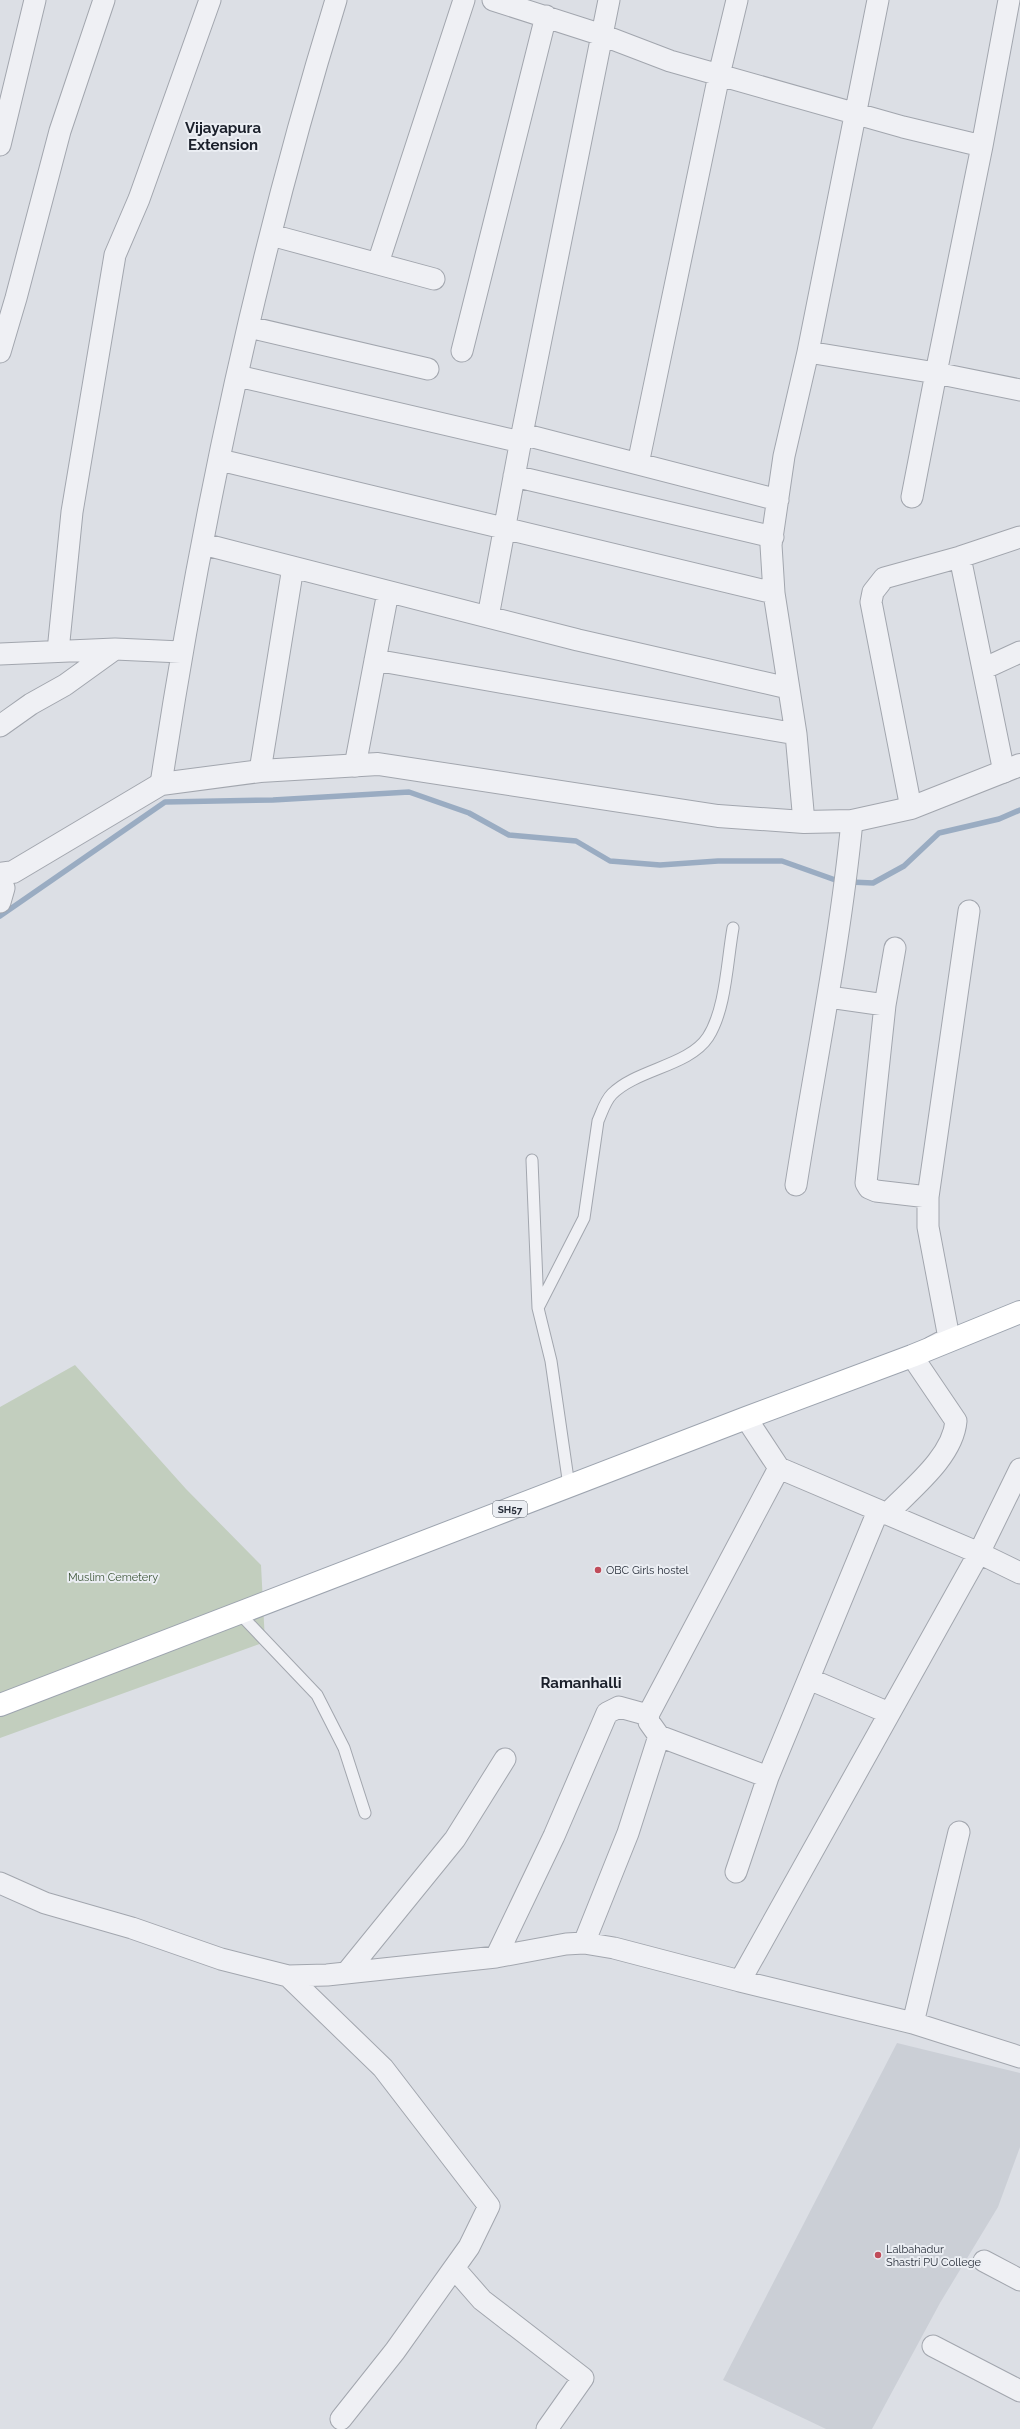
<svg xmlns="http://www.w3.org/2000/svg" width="1020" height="2429" font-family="Raleway,sans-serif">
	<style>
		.built { fill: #cbcfd6 }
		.green { fill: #c2cebe }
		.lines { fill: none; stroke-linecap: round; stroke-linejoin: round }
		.stream { stroke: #9aacc2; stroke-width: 5.5 }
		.service-casing { stroke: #a2a6ae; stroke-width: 13 }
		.minor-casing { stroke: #a2a6ae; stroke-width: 23 }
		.tertiary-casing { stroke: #a2a6ae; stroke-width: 24 }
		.primary-casing { stroke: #9da4af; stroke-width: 24 }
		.service { stroke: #eff0f4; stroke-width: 11 }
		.minor { stroke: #eff0f4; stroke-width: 21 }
		.tertiary { stroke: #eff0f4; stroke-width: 22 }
		.primary { stroke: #fff; stroke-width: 22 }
		.poi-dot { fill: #c04c5a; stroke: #ebeef3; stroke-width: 1.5 }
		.labels { text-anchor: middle; stroke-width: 4; stroke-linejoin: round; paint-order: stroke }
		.shield { fill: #ebeef3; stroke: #626872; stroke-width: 1 }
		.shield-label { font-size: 10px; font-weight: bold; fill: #282e3a }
		.poi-label { font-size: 11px; fill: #282e3a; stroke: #ebeef3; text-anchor: start }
		.park-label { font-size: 11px; fill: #3b5436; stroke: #ebeef3 }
		.district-label { font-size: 15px; font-weight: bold; fill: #1a1f2a; stroke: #ebeef3 }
	</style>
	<rect width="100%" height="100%" fill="#dcdfe5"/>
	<path class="built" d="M 897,2043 L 1020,2073 L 1020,2147 L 998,2207 L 940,2303 L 872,2429 L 826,2429 L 723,2380 Z"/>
	<path class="green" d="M 75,1365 L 186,1489 L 261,1565 L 265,1642 L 0,1738 L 0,1407 Z"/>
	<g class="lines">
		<path class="stream" d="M 850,882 L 873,883 L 904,866 L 939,833 L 999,819 L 1020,810
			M 0,916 L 165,802 L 273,800 L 409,792 L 469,813 L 509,835 L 576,841 L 610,861 L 660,865 L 718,861 L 782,861 L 841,882"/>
		<g class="service-casing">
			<path id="service" d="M 532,1160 L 538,1308 L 551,1361 L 569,1486
				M 538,1308 L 584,1218 L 598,1121 C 602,1112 605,1101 612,1094 C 637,1069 689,1066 708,1037 C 726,1009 727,961 733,928
				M 239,1613 L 317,1695 L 344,1748 L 365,1813"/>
		</g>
		<g class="minor-casing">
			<path id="minor" d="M 493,0 L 602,35 L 670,61 L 903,127 L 982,146
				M 878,0 L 808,352 L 936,373 L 982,146 L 1009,0
				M 0,145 L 35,0
				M 271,235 L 434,279
				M 378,263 L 464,0
				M 249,327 L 428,369
				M 462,351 L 546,16
				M 0,352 L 16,298 L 60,131 L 104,0
				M 238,376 L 521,442
				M 522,434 L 778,500
				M 220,460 L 774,593
				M 638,464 L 719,75 L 737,0
				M 514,476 L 773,537
				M 912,497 L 936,373 L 1020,390
				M 203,544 L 578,640 L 788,688
				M 960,557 L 1004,772
				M 488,617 L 522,434 L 609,0
				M 58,651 L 72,512 L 115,255 L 139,199 L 210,0
				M 0,654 L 115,649 L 181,652
				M 375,660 L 796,734
				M 983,669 L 1020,652
				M 0,726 L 31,704 L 65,685 L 115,649
				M 355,766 L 388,592
				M 260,771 L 293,567
				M 161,784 C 201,520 257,256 336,0
				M 911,808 L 871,602 L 873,592 L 884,578 L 960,557 L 1020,537
				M 804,822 L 796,734 L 774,593 L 771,545 L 784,456 L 808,352
				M 0,879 L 4,888 L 0,902
				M 895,948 L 885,1005 L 866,1183 L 869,1188 L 876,1191 L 928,1197
				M 829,997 L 885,1005
				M 796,1185 C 815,1064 840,944 852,821
				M 932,1347 L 949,1338 L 928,1227 L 928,1197 L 969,911
				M 746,1418 L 779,1468 L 648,1715 L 649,1722 L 659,1736 L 768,1777 L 878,1511
				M 1020,1469 L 979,1553 L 1020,1573
				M 887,1514 C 911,1489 953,1457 956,1421 L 912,1356
				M 809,1679 L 889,1713
				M 736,1872 L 768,1777
				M 0,1883 L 45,1903 L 132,1928 L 221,1959 L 288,1976 L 327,1975 L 496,1957 L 554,1836 L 607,1713 L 619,1707 L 648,1715
				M 584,1943 L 614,1948 L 740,1981 L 979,1553 L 779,1468
				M 496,1957 L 566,1944 L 584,1943 L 628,1833 L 659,1736
				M 347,1972 L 455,1839 L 505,1759
				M 288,1976 L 383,2068 L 489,2206 L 469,2247 L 454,2268 L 482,2300 L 583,2378 L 547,2429
				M 740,1981 L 913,2023 L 1020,2057
				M 913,2023 L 959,1832
				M 984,2261 L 1020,2280
				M 933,2346 L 1020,2391
				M 341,2419 L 395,2351 L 454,2268"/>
		</g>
		<g class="tertiary-casing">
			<path id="tertiary" d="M 0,874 L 13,872 L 161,784 L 260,771 L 378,764 L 718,816 L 804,822 L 852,821 L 911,808 L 1020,765"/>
		</g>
		<g class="primary-casing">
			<path id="primary" d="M 0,1705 L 746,1418 L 912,1356 L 1020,1312"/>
		</g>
		<use href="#service" class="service"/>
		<use href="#minor" class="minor"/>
		<use href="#tertiary" class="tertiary"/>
		<use href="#primary" class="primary"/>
	</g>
	<g class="poi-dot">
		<circle cx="598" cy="1570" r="4"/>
		<circle cx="878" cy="2255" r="4"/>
	</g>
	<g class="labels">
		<rect class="shield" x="493" y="1501" width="34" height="16" rx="3"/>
		<g class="shield-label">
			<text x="510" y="1513">SH57</text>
		</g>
		<g class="poi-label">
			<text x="606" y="1574">OBC Girls hostel</text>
			<text x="886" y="2253">Lalbahadur<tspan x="886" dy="13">Shastri PU College</tspan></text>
		</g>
		<g class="park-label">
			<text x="113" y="1581">Muslim Cemetery</text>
		</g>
		<g class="district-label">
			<text x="223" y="133">Vijayapura<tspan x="223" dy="17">Extension</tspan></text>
			<text x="581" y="1688">Ramanhalli</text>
		</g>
	</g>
</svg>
